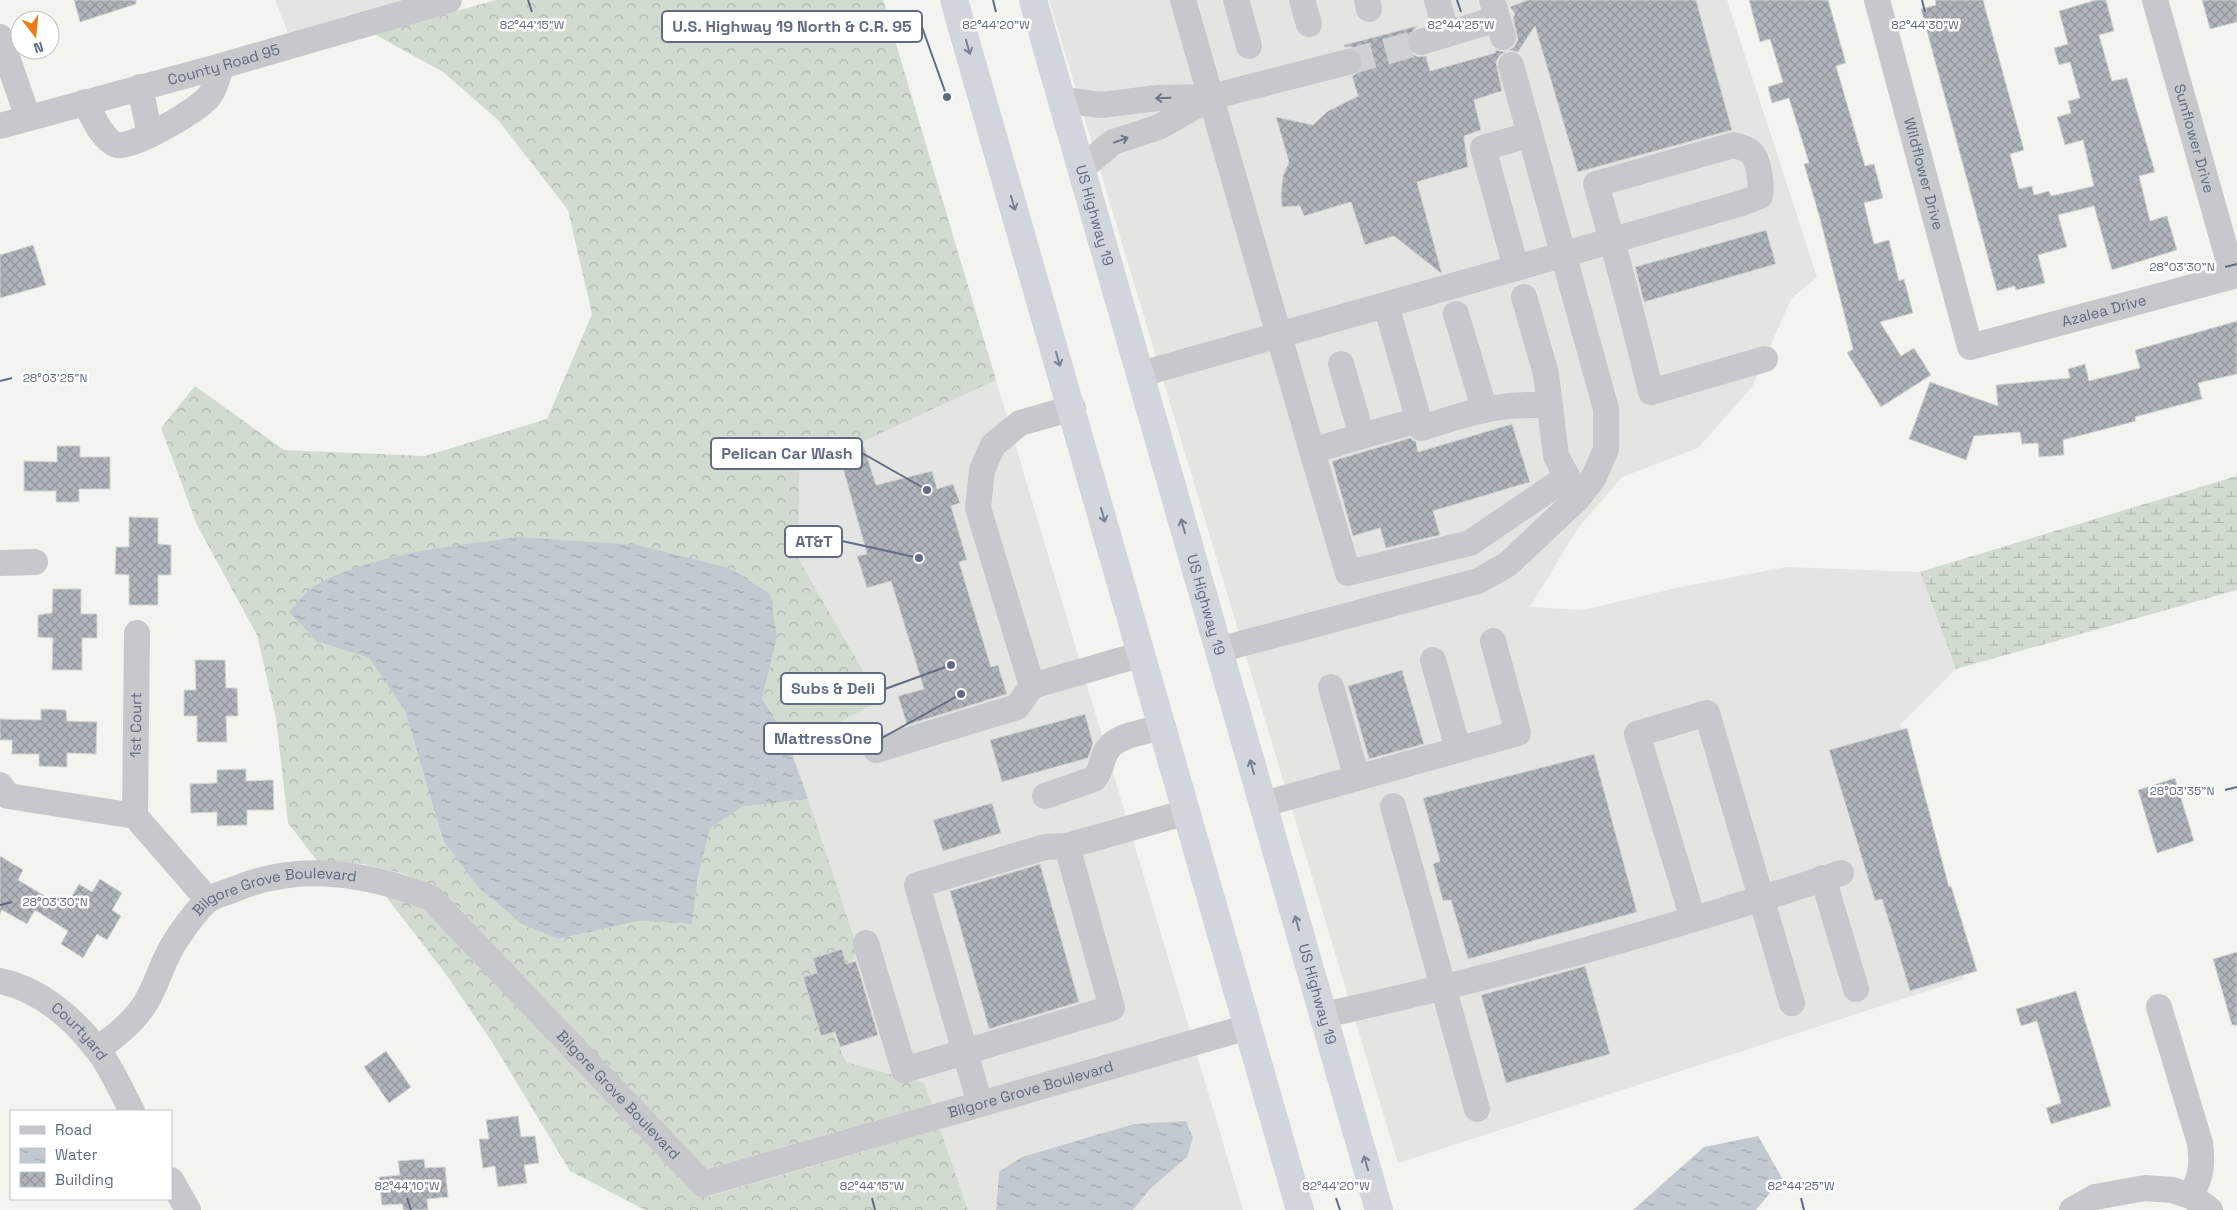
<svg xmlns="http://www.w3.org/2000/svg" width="2237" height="1210" font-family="'Space Grotesk',sans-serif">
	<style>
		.built { fill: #e4e4e3 }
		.forest { fill: url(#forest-crowns) }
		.wetland { fill: url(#wetland-marsh) }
		.water { fill: url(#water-ripples) }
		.building { fill: url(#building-cross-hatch); stroke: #d4d5d2 }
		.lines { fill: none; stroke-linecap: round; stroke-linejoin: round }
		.minor-tunnel { stroke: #ced2d4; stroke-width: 26; stroke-dasharray: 26 13; stroke-linecap: butt }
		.minor { stroke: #c6c8cc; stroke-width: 26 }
		.highway { stroke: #d2d6dc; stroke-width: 28 }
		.oneway { stroke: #788194 }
		.oneway2 { stroke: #6b7589 }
		.ticks { fill: none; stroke: #616c82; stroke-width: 2 }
		.labels { text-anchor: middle; stroke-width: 5; stroke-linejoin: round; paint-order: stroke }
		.street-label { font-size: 15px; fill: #616c82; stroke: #fff }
		.ticks-label { font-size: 12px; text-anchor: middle; fill: #616c82; stroke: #fff; stroke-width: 5; stroke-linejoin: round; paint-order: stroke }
		.leader { fill: none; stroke: #616c82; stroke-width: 2 }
		.callout-dot { fill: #616c82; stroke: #fff; stroke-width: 2 }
		.callout { fill: #fff; stroke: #616c82; stroke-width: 2 }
		.callout-label { font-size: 16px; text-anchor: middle; font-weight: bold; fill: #616c82 }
	</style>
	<defs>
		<pattern id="forest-crowns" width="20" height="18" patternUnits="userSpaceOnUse" patternTransform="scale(1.25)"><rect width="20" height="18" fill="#d2dbd0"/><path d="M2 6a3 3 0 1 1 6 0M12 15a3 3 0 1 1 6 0" fill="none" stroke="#aeb6ae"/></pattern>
		<pattern id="wetland-marsh" width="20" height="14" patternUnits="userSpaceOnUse" patternTransform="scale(1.25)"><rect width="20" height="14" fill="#d2dbd0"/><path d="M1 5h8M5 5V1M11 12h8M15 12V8" fill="none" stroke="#aeb6ae"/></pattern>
		<pattern id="water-ripples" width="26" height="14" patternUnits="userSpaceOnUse" patternTransform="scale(1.25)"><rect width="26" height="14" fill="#c3c9d0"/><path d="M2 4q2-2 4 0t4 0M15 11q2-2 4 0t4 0" fill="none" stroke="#a2a7ae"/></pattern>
		<pattern id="building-cross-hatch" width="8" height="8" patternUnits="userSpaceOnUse" patternTransform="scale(1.25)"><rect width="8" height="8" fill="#b0b5bb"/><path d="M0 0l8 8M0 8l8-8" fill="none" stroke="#93979d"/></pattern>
	</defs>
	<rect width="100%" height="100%" fill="#f3f4ef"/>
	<path class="built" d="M 275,0 L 402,0 L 288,33 Z
		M 1049,0 L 1727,0 L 1817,277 L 1791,299 L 1752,387 L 1698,448 L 1622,477 L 1578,528 L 1530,607 L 1583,610 L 1681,587 L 1787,567 L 1920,572 L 1956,669 L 1900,725 L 1964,979 L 1398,1163 Z
		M 996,380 L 1190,1031 L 932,1105 L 924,1083 L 846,1062 L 824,1011 L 790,748 L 881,701 L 799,560 L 799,471 Z
		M 1197,1055 L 1243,1210 L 1133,1210 L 1150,1189 L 1187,1157 L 999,1172 L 996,1210 L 968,1210 L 940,1129 Z"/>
	<path class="forest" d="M 496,0 L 883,0 L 996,380 L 799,471 L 799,560 L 881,701 L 793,746 L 762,699 L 777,637 L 516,537 L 435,549 L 373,562 L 318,642 L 369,658 L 405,711 L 443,840 L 559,939 L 639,921 L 692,924 L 698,877 L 710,829 L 742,807 L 808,799 L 858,950 L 824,1011 L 846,1062 L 924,1083 L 932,1105 L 706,1171 L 434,886 L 401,873 L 363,864 L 318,862 L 288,823 L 276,718 L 257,635 L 197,525 L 161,428 L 195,386 L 284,450 L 425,456 L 547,419 L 592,314 L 568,210 L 498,120 L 443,72 L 374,34 Z
		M 384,894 L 425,908 L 696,1193 L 707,1197 L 940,1129 L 968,1210 L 645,1210 L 570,1171 L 492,1042 L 445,973 Z"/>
	<path class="wetland" d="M 2237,476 L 2237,590 L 1956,669 L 1920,572 Z"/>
	<path class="water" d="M 516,537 L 637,545 L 729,568 L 770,594 L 777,637 L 762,699 L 793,746 L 790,748 L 808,799 L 742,807 L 710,829 L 698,877 L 692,924 L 639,921 L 559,939 L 522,924 L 478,887 L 443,840 L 405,711 L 369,658 L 318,642 L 289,612 C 297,604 306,590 316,585 C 376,552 450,547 516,537 Z
		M 1186,1121 L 1193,1138 L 1187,1157 L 1150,1189 L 1133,1210 L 996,1210 L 999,1172 L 1022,1157 L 1134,1124 Z
		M 1758,1136 L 1782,1178 L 1756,1210 L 1633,1210 L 1704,1147 Z"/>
	<path class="building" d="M 74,0 L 136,0 L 136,4 L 80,22 Z
		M 1527,0 L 1696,0 L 1732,130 L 1578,172 L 1535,26 L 1518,52 L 1509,50 L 1514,47 L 1518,40 L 1513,18 L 1515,14 L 1510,7 Z
		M 1749,0 L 1828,0 L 1846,63 L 1836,66 L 1865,166 L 1874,164 L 1883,198 L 1864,203 L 1874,244 L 1889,240 L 1899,281 L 1904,279 L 1913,313 L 1880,322 L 1901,356 L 1914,348 L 1931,375 L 1881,407 L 1847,353 L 1853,349 L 1819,215 L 1804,164 L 1809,163 L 1789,98 L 1772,103 L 1768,87 L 1783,82 L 1770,39 L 1760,42 Z
		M 1935,0 L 1983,0 L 2024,150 L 2010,154 L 2019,189 L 2032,186 L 2034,195 L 2049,191 L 2051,196 L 2094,186 L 2083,140 L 2065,145 L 2057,117 L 2071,113 L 2068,101 L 2080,98 L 2070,62 L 2059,65 L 2054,48 L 2068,44 L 2059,11 L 2096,0 L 2106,0 L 2114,31 L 2099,35 L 2112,81 L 2127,78 L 2155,172 L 2139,176 L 2150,221 L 2167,216 L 2177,250 L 2112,270 L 2094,206 L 2058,215 L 2067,247 L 2038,255 L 2045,283 L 2016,290 L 2015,286 L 1997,291 L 1921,9 L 1936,5 Z
		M 2202,0 L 2237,0 L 2237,22 L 2210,29 Z
		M 1417,26 L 1407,38 L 1407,46 L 1411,53 L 1418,57 L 1426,56 L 1430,71 L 1495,53 L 1496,50 L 1505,52 L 1500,55 L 1496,62 L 1502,91 L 1474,100 L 1481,130 L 1464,136 L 1468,167 L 1417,182 L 1442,274 L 1394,236 L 1365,245 L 1351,202 L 1304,216 L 1300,206 L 1282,207 L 1281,195 L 1283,176 L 1289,162 L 1276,117 L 1313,125 L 1328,111 L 1358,96 L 1352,76 L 1359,72 L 1362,66 L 1362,58 L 1358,51 L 1352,47 L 1344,47 L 1344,45 Z
		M 1766,230 L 1776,264 L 1644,302 L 1635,267 Z
		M 33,245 L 46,285 L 0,298 L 0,255 Z
		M 2237,321 L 2237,374 L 2198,383 L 2202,399 L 2135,417 L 2136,421 L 2063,440 L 2064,455 L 2039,457 L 2038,443 L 2022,444 L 2020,432 L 1974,436 L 1966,460 L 1909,439 L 1930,382 L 1998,406 L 1996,385 L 2070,378 L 2068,369 L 2085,364 L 2089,381 L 2140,368 L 2135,350 Z
		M 1512,424 L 1530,482 L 1433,511 L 1440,535 L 1386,548 L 1380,528 L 1353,536 L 1332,461 L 1410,438 L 1416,442 L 1418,452 Z
		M 57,446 L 80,446 L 80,457 L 110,457 L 110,489 L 79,489 L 79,502 L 56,502 L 56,491 L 24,491 L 24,461 L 57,462 Z
		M 864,447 L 876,485 L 932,471 L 937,489 L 953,484 L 960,503 L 951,506 L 967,560 L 959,562 L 991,667 L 998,665 L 1007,694 L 907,725 L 898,696 L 924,689 L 891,581 L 867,588 L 857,556 L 867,554 L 839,454 Z
		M 129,517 L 158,518 L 158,544 L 171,545 L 171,575 L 158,575 L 158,605 L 129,605 L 129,575 L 115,574 L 116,547 L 129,547 Z
		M 53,589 L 81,589 L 81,614 L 97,614 L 97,638 L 82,638 L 82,670 L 52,670 L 53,638 L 38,637 L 38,615 L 52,613 Z
		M 195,660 L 225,660 L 226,688 L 237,688 L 238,716 L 226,716 L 227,742 L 197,742 L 197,716 L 184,716 L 184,690 L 196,690 Z
		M 1402,670 L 1424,744 L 1369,759 L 1348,686 Z
		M 41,709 L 66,710 L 67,721 L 97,722 L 96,754 L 67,753 L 67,767 L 39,766 L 39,754 L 12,754 L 12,740 L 0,740 L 0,719 L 41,720 Z
		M 1085,714 L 1093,744 L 1088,758 L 1002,782 L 990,740 Z
		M 1907,728 L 1949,887 L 1951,886 L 1977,971 L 1910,991 L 1882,899 L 1875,901 L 1829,750 Z
		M 1594,754 L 1637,912 L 1468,959 L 1451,900 L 1443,901 L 1433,864 L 1440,861 L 1423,798 Z
		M 246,769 L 246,781 L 273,780 L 274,810 L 247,810 L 247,825 L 217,826 L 217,812 L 191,813 L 190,784 L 217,783 L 217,770 Z
		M 2175,778 L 2194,841 L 2157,853 L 2138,790 Z
		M 992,803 L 1001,833 L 943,851 L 933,820 Z
		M 0,856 L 23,870 L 18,880 L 65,908 L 79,884 L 92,892 L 100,879 L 122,893 L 112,910 L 121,916 L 107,940 L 97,934 L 83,958 L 61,944 L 68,931 L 35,910 L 27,924 L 2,910 L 0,914 Z
		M 1040,864 L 1079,1002 L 989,1029 L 950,891 Z
		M 842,949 L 846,964 L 856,961 L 878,1035 L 840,1047 L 835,1032 L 821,1036 L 803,977 L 817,973 L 813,958 Z
		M 2237,952 L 2237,1025 L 2232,1025 L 2213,959 Z
		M 1585,966 L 1610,1054 L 1506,1083 L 1481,995 Z
		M 2076,991 L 2111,1106 L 2051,1124 L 2046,1108 L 2061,1103 L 2037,1021 L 2021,1026 L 2016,1009 Z
		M 386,1051 L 411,1087 L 389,1103 L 364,1067 Z
		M 518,1116 L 521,1137 L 535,1136 L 539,1163 L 524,1165 L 527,1183 L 498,1187 L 495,1166 L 483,1168 L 479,1139 L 489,1139 L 486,1120 Z
		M 424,1159 L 425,1168 L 445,1167 L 448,1197 L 427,1199 L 428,1210 L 403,1210 L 403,1204 L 382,1205 L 379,1177 L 400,1175 L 398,1161 Z"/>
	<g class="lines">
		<path class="minor-tunnel" d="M 1348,62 L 1421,42"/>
		<g class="minor">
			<path d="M 1183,0 L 1312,451 L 1362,436"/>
			<path d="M 1236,0 L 1249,46"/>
			<path d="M 1302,0 L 1309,24"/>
			<path d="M 1367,0 L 1369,9"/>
			<path d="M 1437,0 L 1447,34"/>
			<path d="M 1492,0 L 1503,37"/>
			<path id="s1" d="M 1877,0 L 1970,347 L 2237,275"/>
			<path id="s2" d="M 2155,0 L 2233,276"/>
			<path d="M 0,37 L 28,118"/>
			<path d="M 1421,42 L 1497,19"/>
			<path d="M 140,87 L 150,135"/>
			<path d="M 1062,100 L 1101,105 L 1158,98 L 1211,97 L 1348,62"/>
			<path d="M 85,102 C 92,115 102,140 117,145 C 132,149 201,109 210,95 C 216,87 218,76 221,66"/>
			<path id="s3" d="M 0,126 L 221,66 L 449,0"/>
			<path d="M 1082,168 L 1113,142 L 1159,127 L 1208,99"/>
			<path d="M 1516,268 L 1483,148 L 1529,135"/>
			<path d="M 1524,297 L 1546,374 L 1556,456 L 1576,493"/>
			<path d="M 1386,305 L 1421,428 C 1467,414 1501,401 1550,406"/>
			<path d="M 1456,314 L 1484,408"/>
			<path d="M 1341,364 L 1362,436 L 1419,420"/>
			<path d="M 1141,374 C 1341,318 1542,261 1742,203 L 1760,196 C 1762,186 1759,163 1753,155 C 1749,149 1740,147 1734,145 L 1596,184 C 1616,253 1634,322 1651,392 L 1765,359"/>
			<path d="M 1073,408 L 1020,423 L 993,445 L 982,470 L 978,508 L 1032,686 L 1142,654"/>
			<path d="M 1312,451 L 1348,573 L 1470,543 L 1567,477"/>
			<path d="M 0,563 L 35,562"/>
			<path d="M 1218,650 L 1478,581 L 1508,564 L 1578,498 L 1594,477 L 1606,449 L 1606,409 L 1511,65"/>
			<path d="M 1433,660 L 1458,749"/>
			<path d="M 1331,687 L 1357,778"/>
			<path d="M 876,750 L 1017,707 L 1032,686"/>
			<path d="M 0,785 L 8,796 L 135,816 L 208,900"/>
			<path d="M 1045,796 L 1094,779 C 1101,772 1101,763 1105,754 C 1112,735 1145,732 1163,727"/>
			<path d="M 1264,804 L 1518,733 L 1493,641"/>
			<path d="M 1393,806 L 1477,1109"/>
			<path id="s4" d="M 135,816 L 137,633"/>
			<path d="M 1823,878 L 1856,989"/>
			<path d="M 1693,919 L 1637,734 L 1707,713 L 1792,1003"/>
			<path d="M 866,943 L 904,1070 L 1112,1008 L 1067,846"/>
			<path id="s5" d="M 0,981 C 39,989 72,1017 96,1048 C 111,1066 121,1091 132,1111"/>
			<path d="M 2159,1007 L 2200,1143 C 2203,1166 2201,1176 2191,1196"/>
			<path d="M 1324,1015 C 1498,977 1671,929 1841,873"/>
			<path id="s6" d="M 97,1049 C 118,1035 139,1018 150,995 C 160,975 165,955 178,937 C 186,925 196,911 207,901 C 214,895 226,893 235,889 C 300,862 367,873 431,898 L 703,1184 L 1248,1027"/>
			<path d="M 980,1104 L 917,885 L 1045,847 L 1067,846 L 1187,812"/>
			<path d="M 171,1180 L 188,1210"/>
			<path d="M 2072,1210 L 2095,1197 L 2145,1188 L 2172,1190 L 2191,1196 L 2210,1210"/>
		</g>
		<g class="highway">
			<path d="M 954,0 L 1300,1210"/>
			<path id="s7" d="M 1033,0 L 1379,1210"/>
		</g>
	</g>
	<defs><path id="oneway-shaft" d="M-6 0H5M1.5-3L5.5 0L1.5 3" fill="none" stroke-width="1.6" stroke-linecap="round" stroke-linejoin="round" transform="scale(1.25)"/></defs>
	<g class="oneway">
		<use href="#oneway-shaft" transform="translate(968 47) rotate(74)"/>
		<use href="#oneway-shaft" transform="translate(1013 203) rotate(74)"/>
		<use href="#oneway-shaft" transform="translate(1058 359) rotate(74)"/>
		<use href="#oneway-shaft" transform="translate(1103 515) rotate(74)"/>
		<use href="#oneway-shaft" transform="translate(1183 526) rotate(-106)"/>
		<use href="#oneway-shaft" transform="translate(1252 767) rotate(-106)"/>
		<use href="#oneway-shaft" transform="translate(1297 923) rotate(-106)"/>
		<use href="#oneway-shaft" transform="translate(1366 1163) rotate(-106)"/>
	</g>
	<g class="oneway2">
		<use href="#oneway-shaft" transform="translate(1163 98) rotate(178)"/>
		<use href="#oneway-shaft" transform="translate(1121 140) rotate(-20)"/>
	</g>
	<path class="ticks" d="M 528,0 L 532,12M 993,0 L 996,12M 1457,0 L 1461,12M 1922,0 L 1925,12M 2225,267 L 2237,264M 0,381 L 12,378M 2225,790 L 2237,787M 0,905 L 12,902M 407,1198 L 411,1210M 872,1198 L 875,1210M 1336,1198 L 1340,1210M 1801,1198 L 1804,1210"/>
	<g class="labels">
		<g class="street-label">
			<text dy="5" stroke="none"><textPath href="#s3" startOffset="232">County Road 95</textPath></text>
			<text dy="5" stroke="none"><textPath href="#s2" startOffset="144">Sunflower Drive</textPath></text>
			<text dy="5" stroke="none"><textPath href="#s1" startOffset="180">Wildflower Drive</textPath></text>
			<text dy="5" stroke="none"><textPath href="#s7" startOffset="224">US Highway 19</textPath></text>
			<text dy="5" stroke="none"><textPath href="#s1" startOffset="498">Azalea Drive</textPath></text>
			<text dy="5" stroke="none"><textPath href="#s7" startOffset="629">US Highway 19</textPath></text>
			<text dy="5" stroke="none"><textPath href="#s4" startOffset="91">1st Court</textPath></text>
			<text dy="5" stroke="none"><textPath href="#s6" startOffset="256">Bilgore Grove Boulevard</textPath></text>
			<text dy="5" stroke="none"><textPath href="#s7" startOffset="1034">US Highway 19</textPath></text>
			<text dy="5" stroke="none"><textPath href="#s5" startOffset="96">Courtyard</textPath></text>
			<text dy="5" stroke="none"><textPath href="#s6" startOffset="1155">Bilgore Grove Boulevard</textPath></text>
			<text dy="5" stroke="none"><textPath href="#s6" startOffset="691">Bilgore Grove Boulevard</textPath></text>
		</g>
	</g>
	<g class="ticks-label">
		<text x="532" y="29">82°44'15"W</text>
		<text x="996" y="29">82°44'20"W</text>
		<text x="1461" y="29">82°44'25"W</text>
		<text x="1925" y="29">82°44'30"W</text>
		<text x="2182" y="271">28°03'30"N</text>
		<text x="55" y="382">28°03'25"N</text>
		<text x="2182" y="795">28°03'35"N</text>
		<text x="55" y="906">28°03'30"N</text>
		<text x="407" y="1190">82°44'10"W</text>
		<text x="872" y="1190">82°44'15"W</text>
		<text x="1336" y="1190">82°44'20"W</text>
		<text x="1801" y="1190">82°44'25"W</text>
	</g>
	<path class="leader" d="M947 97L922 27M927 490L862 453M919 558L842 541M951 665L885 689M961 694L882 738"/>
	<g class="callout-dot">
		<circle cx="947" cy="97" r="5"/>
		<circle cx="927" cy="490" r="5"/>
		<circle cx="919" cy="558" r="5"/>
		<circle cx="951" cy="665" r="5"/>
		<circle cx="961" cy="694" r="5"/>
	</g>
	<g class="callout">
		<rect x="662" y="11" width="260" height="31" rx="5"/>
		<rect x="711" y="438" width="151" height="31" rx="5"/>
		<rect x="785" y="526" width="57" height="31" rx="5"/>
		<rect x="781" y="673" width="104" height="31" rx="5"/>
		<rect x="764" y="723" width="118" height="31" rx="5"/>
	</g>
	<g class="callout-label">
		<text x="792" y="32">U.S. Highway 19 North &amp; C.R. 95</text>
		<text x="787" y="459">Pelican Car Wash</text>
		<text x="814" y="547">AT&amp;T</text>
		<text x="833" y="694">Subs &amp; Deli</text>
		<text x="823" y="744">MattressOne</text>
	</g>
	<rect x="10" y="1110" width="162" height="90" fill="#ffffff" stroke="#c0c4cd"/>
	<rect x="20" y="1126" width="25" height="8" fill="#c6c8cc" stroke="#c0c4cd"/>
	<text x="55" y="1135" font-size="15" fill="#616c82">Road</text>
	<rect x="20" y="1148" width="25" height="15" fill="url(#water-ripples)" stroke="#c0c4cd"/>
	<text x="55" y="1160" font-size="15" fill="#616c82">Water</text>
	<rect x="20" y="1172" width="25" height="15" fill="url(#building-cross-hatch)" stroke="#c0c4cd"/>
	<text x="55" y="1185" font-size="15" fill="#616c82">Building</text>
	<g transform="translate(35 35) rotate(164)"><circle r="24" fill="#ffffff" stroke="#c0c4cd"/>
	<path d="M0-4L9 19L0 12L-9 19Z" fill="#ed7c17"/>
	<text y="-8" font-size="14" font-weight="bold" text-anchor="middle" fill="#616c82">N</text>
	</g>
</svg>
